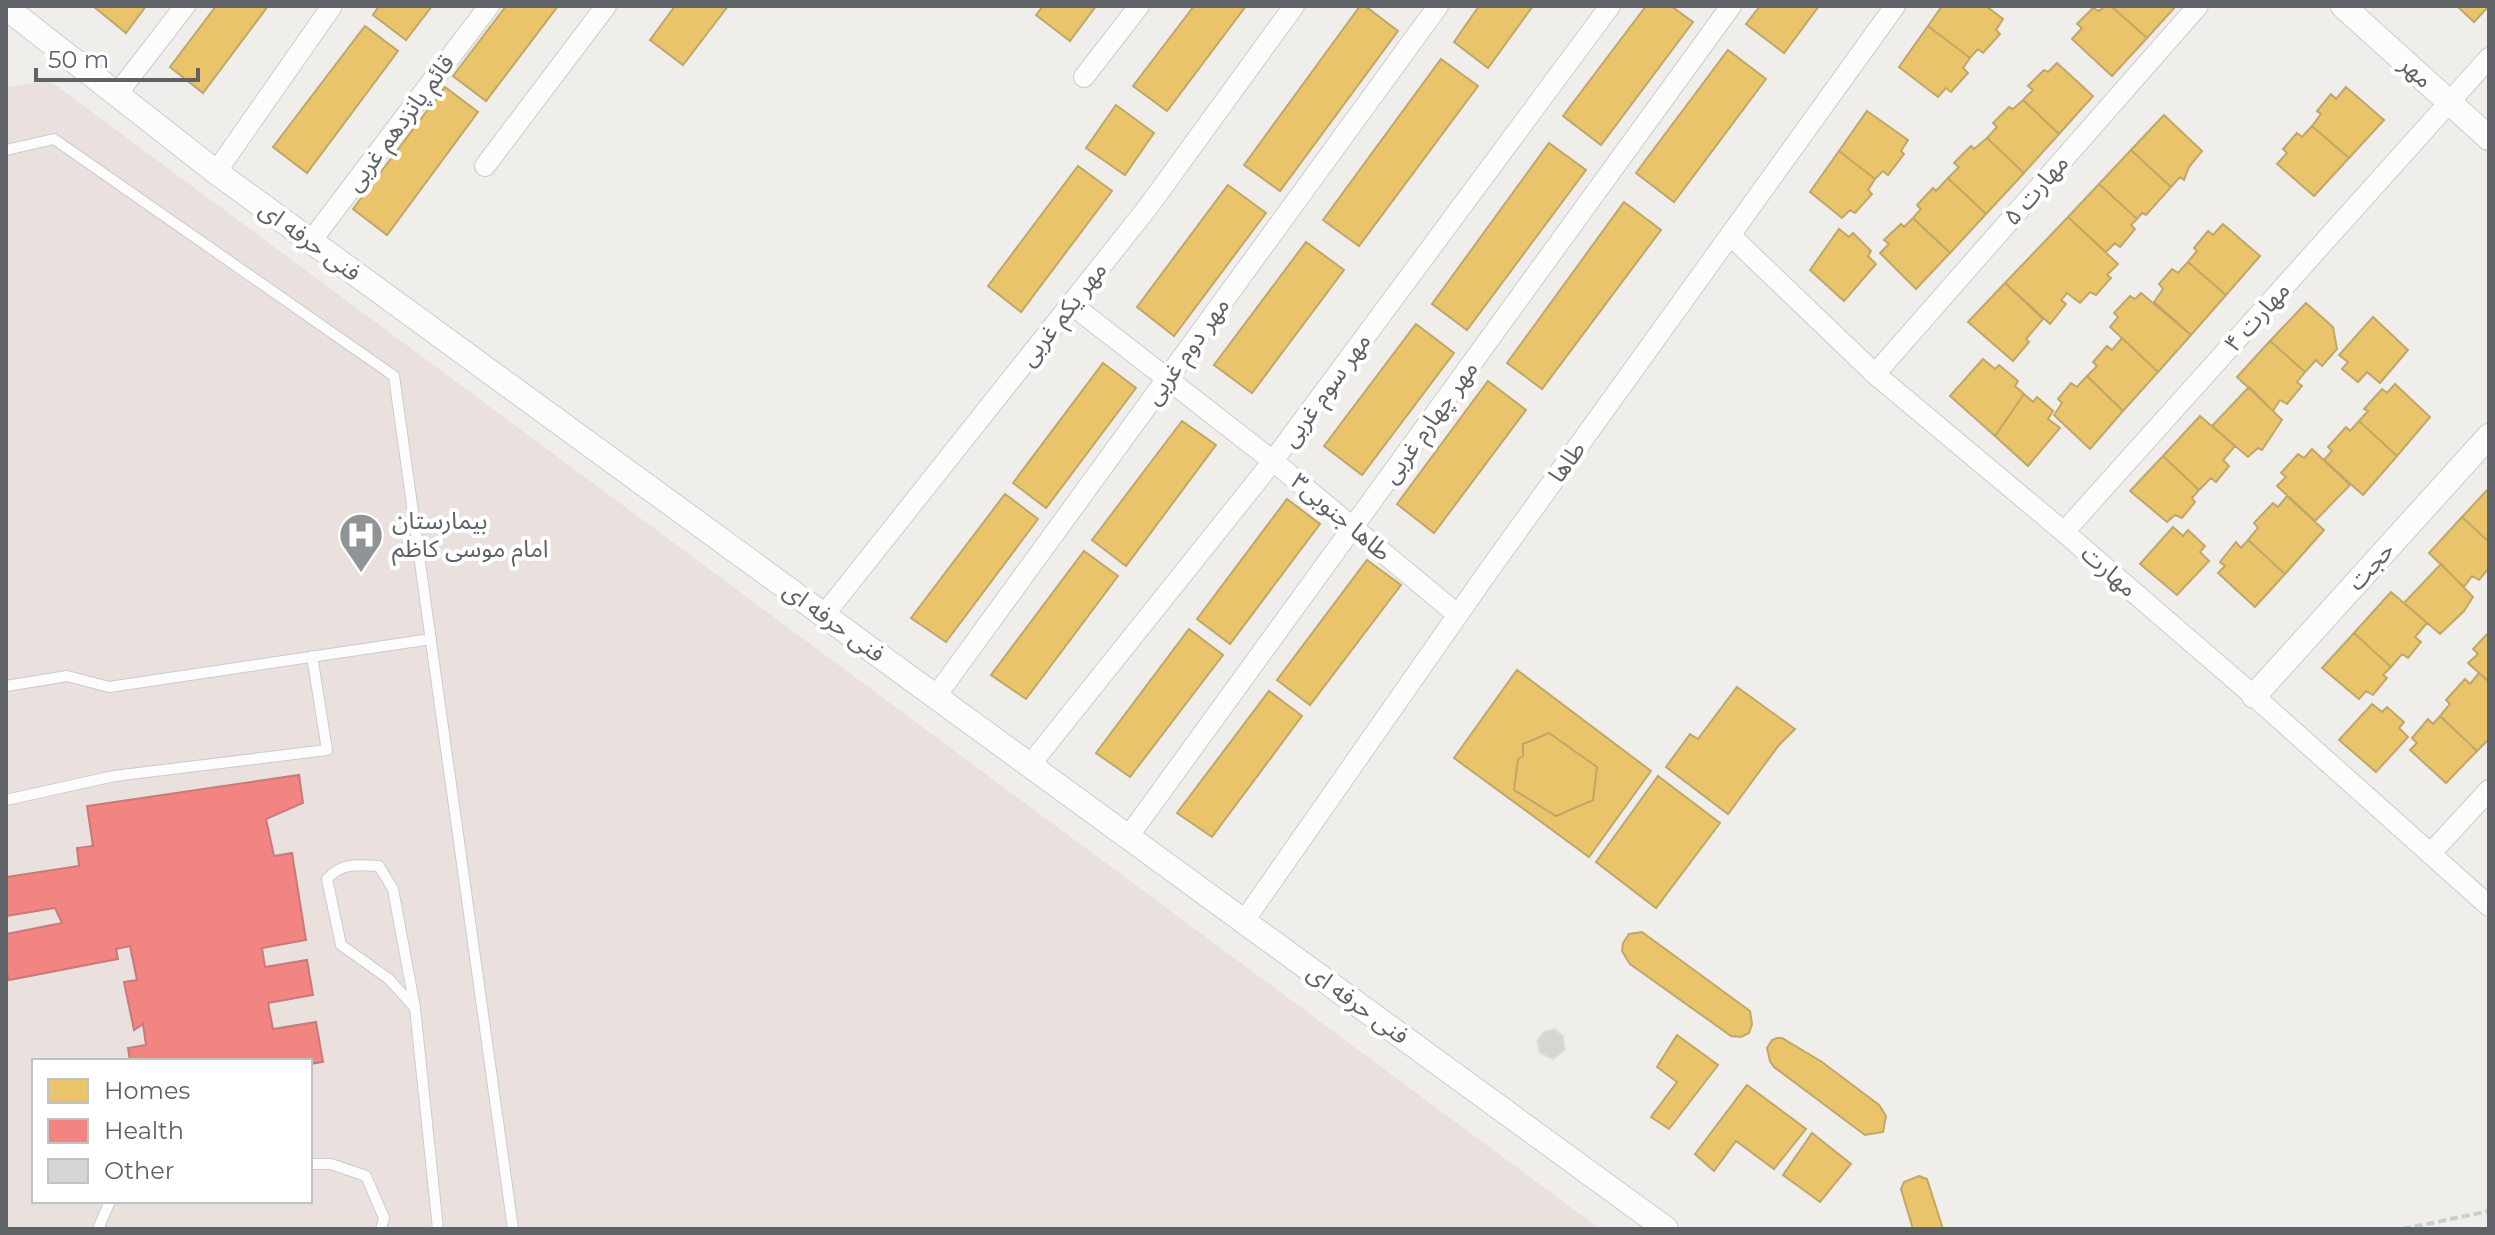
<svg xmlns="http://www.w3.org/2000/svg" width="2495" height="1235" font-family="Montserrat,'Noto Sans Arabic',sans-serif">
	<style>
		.medical { fill: #eae0de; fill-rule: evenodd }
		.homes { fill: #e9c46a; stroke: #c0a769; stroke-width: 2 }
		.health { fill: #f28482; stroke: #c67a7a; stroke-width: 2 }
		.building { fill: #d6d5d3; stroke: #deddd9; stroke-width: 2 }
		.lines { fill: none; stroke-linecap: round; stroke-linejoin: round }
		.service-casing { stroke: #cbcccc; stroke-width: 12 }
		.minor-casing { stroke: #cbcccc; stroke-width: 22 }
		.tertiary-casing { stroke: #cbcccc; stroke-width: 26 }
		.path { stroke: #cacfcc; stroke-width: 4; stroke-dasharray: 8 4; stroke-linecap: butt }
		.service { stroke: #fdfcfc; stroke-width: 10 }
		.minor { stroke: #fdfcfc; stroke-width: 20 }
		.tertiary { stroke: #fdfcfc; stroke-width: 24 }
		.labels { text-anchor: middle; stroke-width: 8; stroke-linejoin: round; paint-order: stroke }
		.street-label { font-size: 24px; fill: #5f6368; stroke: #fff }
		.poi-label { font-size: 24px; fill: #5f6368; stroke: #fff; text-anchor: start }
	</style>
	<rect width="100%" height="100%" fill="#efeeea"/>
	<path class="medical" d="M 50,81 L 1600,1229 L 6,1229 L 6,87 ZM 34,1061 L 310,1061 L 310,1201 L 34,1201 Z"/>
	<path class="homes" d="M 93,6 L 146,6 L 126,33 Z
		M 216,6 L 268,6 L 203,93 L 170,67 Z
		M 379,6 L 432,6 L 406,40 L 373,15 Z
		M 506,6 L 558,6 L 486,101 L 453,76 Z
		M 675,6 L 728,6 L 683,65 L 650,40 Z
		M 1043,6 L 1096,6 L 1070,41 L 1036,15 Z
		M 1194,6 L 1246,6 L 1167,111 L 1133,86 Z
		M 1360,6 L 1365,6 L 1398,31 L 1280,191 L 1244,165 Z
		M 1479,6 L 1533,6 L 1488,68 L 1454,42 Z
		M 1646,6 L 1671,6 L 1693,22 L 1601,145 L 1563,116 Z
		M 1760,6 L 1819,6 L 1784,53 L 1746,24 Z
		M 1942,6 L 1986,6 L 2003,19 L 1996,30 L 2000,34 L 1983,53 L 1978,49 L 1970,58 L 1928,26 Z
		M 2105,6 L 2111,6 L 2147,38 L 2112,76 L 2072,39 L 2082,28 L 2077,24 L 2093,8 L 2099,11 Z
		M 2111,6 L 2176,6 L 2147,38 Z
		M 2457,6 L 2489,6 L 2474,22 Z
		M 365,26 L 398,51 L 307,173 L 273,147 Z
		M 1928,26 L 1970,58 L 1963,68 L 1968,73 L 1951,92 L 1946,88 L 1938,97 L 1899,67 Z
		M 1728,50 L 1766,79 L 1674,202 L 1636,173 Z
		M 1441,59 L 1478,86 L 1359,246 L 1323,220 Z
		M 2057,63 L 2093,96 L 2059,134 L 2023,100 L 2033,90 L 2028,86 L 2044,70 L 2048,72 Z
		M 445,87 L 478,112 L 387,235 L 353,209 Z
		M 2346,87 L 2384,120 L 2349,158 L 2312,126 L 2321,114 L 2317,111 L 2331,94 L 2336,99 Z
		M 2023,100 L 2059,134 L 2024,173 L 1987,138 L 1997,127 L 1993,123 L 2009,107 L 2013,109 Z
		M 1116,105 L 1154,133 L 1125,175 L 1086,148 Z
		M 1867,111 L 1908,140 L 1901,151 L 1904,154 L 1888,175 L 1883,171 L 1875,179 L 1839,151 Z
		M 2164,115 L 2202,151 L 2189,167 L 2184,180 L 2180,177 L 2171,187 L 2131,150 Z
		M 2312,126 L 2349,158 L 2314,196 L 2277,164 L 2287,153 L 2283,149 L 2297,133 L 2302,137 Z
		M 1987,138 L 2024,173 L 1986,214 L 1948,178 L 1959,167 L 1954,163 L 1971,146 L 1974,149 Z
		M 1549,143 L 1586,170 L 1467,330 L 1432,304 Z
		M 2131,150 L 2171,187 L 2146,215 L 2142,213 L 2137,219 L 2099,184 Z
		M 1839,151 L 1875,179 L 1868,190 L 1872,194 L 1855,213 L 1850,210 L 1842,218 L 1810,192 Z
		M 1078,166 L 1112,191 L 1021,312 L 988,286 Z
		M 1948,178 L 1986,214 L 1950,253 L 1913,218 L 1921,209 L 1917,205 L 1933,188 L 1936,191 Z
		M 2099,184 L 2137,219 L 2131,225 L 2135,229 L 2120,247 L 2115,243 L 2106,252 L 2068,217 Z
		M 1228,185 L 1266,213 L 1174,336 L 1137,307 Z
		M 1624,202 L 1661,230 L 1542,389 L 1507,363 Z
		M 2068,217 L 2118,264 L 2107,275 L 2111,278 L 2096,295 L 2090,292 L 2080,303 L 2067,293 L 2061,300 L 2066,304 L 2050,324 L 2005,283 Z
		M 1913,218 L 1950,253 L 1916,289 L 1880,253 L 1889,244 L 1884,240 L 1901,224 L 1904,227 Z
		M 2223,224 L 2260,256 L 2226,295 L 2188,262 L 2197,251 L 2194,248 L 2208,231 L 2213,235 Z
		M 1839,229 L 1849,237 L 1853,233 L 1871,251 L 1868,256 L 1876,264 L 1844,301 L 1810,270 Z
		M 1306,242 L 1344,270 L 1252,393 L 1214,365 Z
		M 2188,262 L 2226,295 L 2191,335 L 2154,302 L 2163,289 L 2159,284 L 2172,269 L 2178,273 Z
		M 2005,283 L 2043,319 L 2026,339 L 2029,342 L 2013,361 L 1968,322 Z
		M 2141,293 L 2191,335 L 2158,372 L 2110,327 L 2118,317 L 2114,313 L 2130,296 L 2135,299 Z
		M 2306,303 L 2333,327 L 2337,349 L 2322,366 L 2316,360 L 2305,372 L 2270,341 Z
		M 2373,317 L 2408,350 L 2380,383 L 2367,372 L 2358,382 L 2342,369 L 2348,362 L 2339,355 Z
		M 1416,324 L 1454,353 L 1362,475 L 1324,446 Z
		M 2122,338 L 2158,372 L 2123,411 L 2087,376 L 2097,366 L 2093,362 L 2107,346 L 2112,350 Z
		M 2270,341 L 2305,372 L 2297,382 L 2302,386 L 2287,404 L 2280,400 L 2273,411 L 2237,377 Z
		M 1983,359 L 1995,369 L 1999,365 L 2018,381 L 2015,386 L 2024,394 L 1995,436 L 1950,396 Z
		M 1103,363 L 1136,388 L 1046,508 L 1013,483 Z
		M 2087,376 L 2123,411 L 2090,449 L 2054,415 L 2062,403 L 2058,399 L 2071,383 L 2077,387 Z
		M 1488,381 L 1526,410 L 1434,533 L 1397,504 Z
		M 2395,384 L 2430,417 L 2397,456 L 2359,421 L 2368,411 L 2364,409 L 2382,389 L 2387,393 Z
		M 2249,387 L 2282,420 L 2262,450 L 2258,448 L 2248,457 L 2212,426 Z
		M 2024,394 L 2033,402 L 2037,397 L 2053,411 L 2048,419 L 2060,428 L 2028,466 L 1995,436 Z
		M 2200,416 L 2235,446 L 2223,460 L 2229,466 L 2216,482 L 2211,478 L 2199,490 L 2163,456 Z
		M 1182,421 L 1216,445 L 1126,566 L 1092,540 Z
		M 2359,421 L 2397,456 L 2363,495 L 2324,460 L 2332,451 L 2328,447 L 2346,427 L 2350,431 Z
		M 2312,449 L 2350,485 L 2315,521 L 2277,486 L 2286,477 L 2281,473 L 2298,454 L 2304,458 Z
		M 2163,456 L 2199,490 L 2192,498 L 2195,502 L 2182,518 L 2175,515 L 2167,522 L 2130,491 Z
		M 2489,488 L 2489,542 L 2462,517 Z
		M 1005,494 L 1038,519 L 946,642 L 911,618 Z
		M 2287,496 L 2324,530 L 2285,574 L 2248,540 L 2258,528 L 2254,523 L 2273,503 L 2278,507 Z
		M 1287,499 L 1320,524 L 1230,644 L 1197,619 Z
		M 2462,517 L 2489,542 L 2489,568 L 2479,580 L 2472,576 L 2464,587 L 2429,553 Z
		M 2173,527 L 2183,536 L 2188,530 L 2205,546 L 2200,552 L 2209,561 L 2177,595 L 2140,564 Z
		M 2248,540 L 2285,574 L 2255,607 L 2218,573 L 2225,566 L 2220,562 L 2236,542 L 2241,548 Z
		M 1084,551 L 1118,576 L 1026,699 L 991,675 Z
		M 1367,560 L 1401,585 L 1310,705 L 1277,680 Z
		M 2441,564 L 2473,597 L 2464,611 L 2440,634 L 2404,603 Z
		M 2391,592 L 2427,623 L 2415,637 L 2421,642 L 2408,658 L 2402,654 L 2391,667 L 2354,633 Z
		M 1189,629 L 1223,655 L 1130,777 L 1096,753 Z
		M 2489,632 L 2489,682 L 2468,663 L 2478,654 L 2473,649 Z
		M 2354,633 L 2391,667 L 2383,675 L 2387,678 L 2373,695 L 2366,691 L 2359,699 L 2322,668 Z
		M 1517,670 L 1651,771 L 1589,857 L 1454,758 Z
		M 2479,673 L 2489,682 L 2489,739 L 2477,751 L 2440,716 L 2450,704 L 2446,700 L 2465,679 L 2470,684 Z
		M 1737,687 L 1795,729 L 1779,745 L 1728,814 L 1666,767 L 1690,734 L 1698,739 Z
		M 1269,691 L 1302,716 L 1212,837 L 1177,813 Z
		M 2372,704 L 2382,712 L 2387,707 L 2404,722 L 2399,728 L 2408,737 L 2376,772 L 2339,740 Z
		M 2440,716 L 2477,751 L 2446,783 L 2410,750 L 2417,743 L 2412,738 L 2428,719 L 2433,724 Z
		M 1549,733 L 1597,767 L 1593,800 L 1556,816 L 1514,790 L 1518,759 L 1523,756 L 1523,744 Z
		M 1658,776 L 1720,823 L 1656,908 L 1596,862 Z
		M 1642,932 L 1750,1011 L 1752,1024 L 1749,1033 L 1741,1037 L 1731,1036 L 1630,964 L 1622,951 L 1623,943 L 1629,934 Z
		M 1677,1035 L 1718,1065 L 1669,1129 L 1651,1117 L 1677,1082 L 1657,1067 Z
		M 1777,1038 L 1782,1038 L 1822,1062 L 1879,1105 L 1886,1116 L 1883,1132 L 1865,1135 L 1774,1067 L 1770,1061 L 1767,1048 L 1772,1040 Z
		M 1747,1085 L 1806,1129 L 1774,1169 L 1736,1141 L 1714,1171 L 1695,1154 Z
		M 1812,1133 L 1851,1164 L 1820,1202 L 1783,1175 Z
		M 1919,1176 L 1927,1179 L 1943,1229 L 1913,1229 L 1901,1189 L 1904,1182 Z"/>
	<path class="health" d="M 299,775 L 303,803 L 266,819 L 274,856 L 292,853 L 306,940 L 262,948 L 265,967 L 307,960 L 313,995 L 268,1003 L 273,1029 L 316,1022 L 323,1062 L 310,1064 L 310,1061 L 130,1061 L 128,1048 L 146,1045 L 143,1024 L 134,1030 L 124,982 L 137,980 L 130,946 L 116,949 L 118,959 L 9,980 L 6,969 L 6,934 L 62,923 L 55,908 L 6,916 L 6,877 L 79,866 L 77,848 L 93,846 L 87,806 Z"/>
	<path class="building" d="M 1554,1029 L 1563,1036 L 1565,1050 L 1553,1059 L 1540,1053 L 1537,1041 L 1544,1032 Z"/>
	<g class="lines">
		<g class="service-casing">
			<path id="service" d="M 6,150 L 54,139 L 394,376 L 513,1229
				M 6,686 L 67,676 L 109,687 L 431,639
				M 6,800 L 114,776 L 327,750 L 312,656
				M 415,1008 L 389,979 L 341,945 L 327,879 C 342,862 359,865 379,866 L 393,889 L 415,1008 L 438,1229
				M 310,1164 L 331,1164 L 366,1176 L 384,1218 L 381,1229
				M 98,1229 L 110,1201"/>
		</g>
		<g class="minor-casing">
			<path id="minor" d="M 1084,77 L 1139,6
				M 117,94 L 185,6
				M 485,166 L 606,6
				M 216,172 L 332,6
				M 1730,235 L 1875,374 L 2064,532 L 2254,696 L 2489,906
				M 311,241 L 489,6
				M 1071,304 L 1273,461 L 1458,615
				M 1875,374 L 2198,6
				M 2064,532 L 2489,58
				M 824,615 L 1148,207 L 1294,6
				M 936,696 L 1438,6
				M 1030,765 L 1273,461 L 1610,6
				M 1128,837 L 1731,6
				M 2430,854 L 2489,790
				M 1244,921 L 1487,573 L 1895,6"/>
		</g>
		<g class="tertiary-casing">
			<path id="tertiary" d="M 2343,6 L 2489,138
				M 8,9 L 216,172 L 1666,1229
				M 2254,696 L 2489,436"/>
		</g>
		<path class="path" d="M 2403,1229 L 2489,1211"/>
		<use href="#service" class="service"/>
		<use href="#minor" class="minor"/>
		<use href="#tertiary" class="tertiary"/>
	</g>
	<defs>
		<g id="hospital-pin" transform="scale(2.3)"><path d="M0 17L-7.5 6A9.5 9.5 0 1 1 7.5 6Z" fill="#919496" stroke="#fff"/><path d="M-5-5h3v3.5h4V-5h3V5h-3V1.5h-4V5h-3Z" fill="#fff"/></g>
	</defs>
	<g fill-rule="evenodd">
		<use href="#hospital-pin" x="361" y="535"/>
	</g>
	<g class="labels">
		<g class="street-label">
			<text transform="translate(2416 72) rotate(42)" y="8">مهر</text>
			<text transform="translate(400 123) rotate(-53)" y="8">قائم پانزدهم غربی</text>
			<text transform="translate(2036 190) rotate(-49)" y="8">مهارت ۵</text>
			<text transform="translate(310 241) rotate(36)" y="8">فنی حرفه ای</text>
			<text transform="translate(1063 314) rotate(-52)" y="8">مهر یکم غربی</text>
			<text transform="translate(2257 317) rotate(-48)" y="8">مهارت ۴</text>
			<text transform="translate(1187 351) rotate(-54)" y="8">مهر دوم غربی</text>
			<text transform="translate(1326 390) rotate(-54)" y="8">مهر سوم غربی</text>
			<text transform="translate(1430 422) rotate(-54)" y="8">مهر چهارم غربی</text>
			<text transform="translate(1567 462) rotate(-54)" y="8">طاها</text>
			<text transform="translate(1341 517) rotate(40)" y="8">طاها جنوبی۳</text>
			<text transform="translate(2371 566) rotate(-48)" y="8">حجت</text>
			<text transform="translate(2109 571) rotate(41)" y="8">مهارت</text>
			<text transform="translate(834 622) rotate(36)" y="8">فنی حرفه ای</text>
			<text transform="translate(1358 1004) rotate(36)" y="8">فنی حرفه ای</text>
		</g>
		<g class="poi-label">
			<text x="392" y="529">بیمارستان<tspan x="392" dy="28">امام موسی کاظم</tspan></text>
		</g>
	</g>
	<rect width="2495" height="1235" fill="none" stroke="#5f6368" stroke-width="16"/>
	<rect x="32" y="1059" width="280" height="144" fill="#ffffff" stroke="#bfc1c3" stroke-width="2"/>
	<rect x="48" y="1079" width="40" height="24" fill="#e9c46a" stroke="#bfc1c3" stroke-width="2"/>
	<text x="104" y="1099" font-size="24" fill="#5f6368">Homes</text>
	<rect x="48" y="1119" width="40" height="24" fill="#f28482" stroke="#bfc1c3" stroke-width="2"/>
	<text x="104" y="1139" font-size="24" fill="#5f6368">Health</text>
	<rect x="48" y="1159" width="40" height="24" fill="#d6d5d3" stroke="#bfc1c3" stroke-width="2"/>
	<text x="104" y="1179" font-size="24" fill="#5f6368">Other</text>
	<path d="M36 68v12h162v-12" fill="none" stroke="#5f6368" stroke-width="4"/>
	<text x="48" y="68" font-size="24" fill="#5f6368" stroke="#ffffff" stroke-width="6" paint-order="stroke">50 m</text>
</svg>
